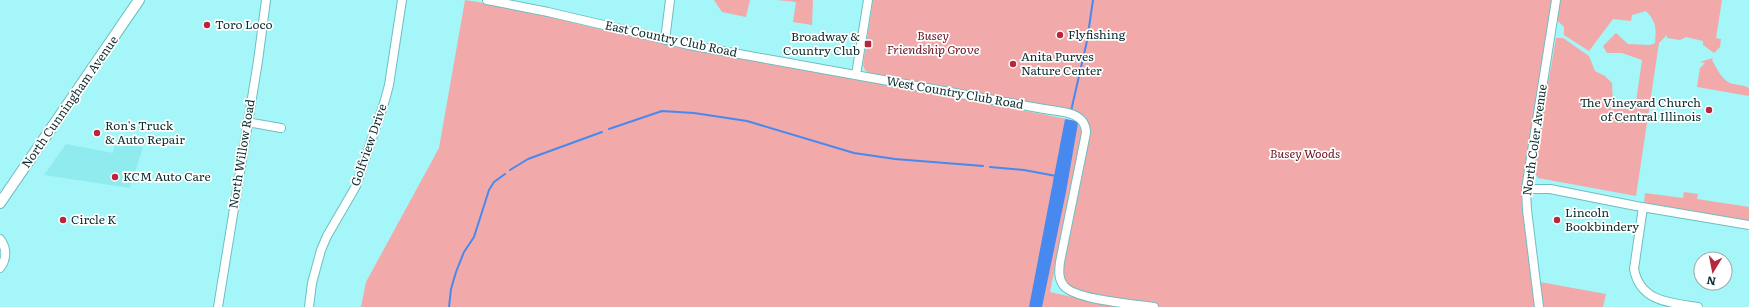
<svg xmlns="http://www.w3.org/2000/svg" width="1749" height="307" font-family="Literata,serif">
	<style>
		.built { fill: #8febee }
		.green { fill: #f2a9a9 }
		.water { fill: #4789ee }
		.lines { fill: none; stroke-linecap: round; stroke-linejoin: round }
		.stream { stroke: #4789ee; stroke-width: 2 }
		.minor-casing { stroke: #6fbec1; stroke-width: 10 }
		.major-casing { stroke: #6fbec1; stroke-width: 12 }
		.minor { stroke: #fff; stroke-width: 8 }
		.major { stroke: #fff; stroke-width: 10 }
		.poi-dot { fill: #b8263c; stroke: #fff; stroke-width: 1.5 }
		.labels { text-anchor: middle; stroke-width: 3.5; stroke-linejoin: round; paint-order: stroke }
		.poi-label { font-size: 12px; fill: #0c2e30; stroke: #fff; text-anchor: start }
		.park-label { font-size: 12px; font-style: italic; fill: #67111e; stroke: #fff }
		.street-label { font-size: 12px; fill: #0c2e30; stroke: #fff }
	</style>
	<rect width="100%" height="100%" fill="#a5f6f8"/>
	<path class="built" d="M 115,142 L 143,147 L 130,188 L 44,175 L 66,144 L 113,153 Z"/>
	<path class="green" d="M 465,0 C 533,10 599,31 667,44 C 803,71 940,93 1076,121 L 1082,131 L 1080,144 L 1050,292 L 1081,299 L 1125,307 L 361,307 L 366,282 L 439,148 Z
		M 714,0 L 750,0 L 746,17 L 722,12 Z
		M 777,0 L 813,0 L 812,25 L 793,22 L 796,2 Z
		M 873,0 L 1556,0 L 1526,189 L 1539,307 L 1160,307 L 1149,304 L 1086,296 L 1061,280 L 1085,140 L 1082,119 L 871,75 L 865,70 L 863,65 Z
		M 1559,0 L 1722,0 L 1716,38 L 1721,39 L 1720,47 L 1714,53 L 1703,45 L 1703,41 L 1686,37 L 1680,40 L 1667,38 L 1667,35 L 1659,43 L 1636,196 L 1538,178 L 1533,170 L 1556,38 L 1563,38 L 1589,56 L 1595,71 L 1605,76 L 1612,83 L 1613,106 L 1635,109 L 1642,60 L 1622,53 L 1607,53 L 1603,46 L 1616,33 L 1628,44 L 1650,45 L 1655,43 C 1656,28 1657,23 1646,11 L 1632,15 L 1631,21 L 1613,19 L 1589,51 L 1564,35 L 1564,27 L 1555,18 Z
		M 1713,58 L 1712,60 C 1717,69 1723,82 1733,84 C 1739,85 1744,85 1749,88 L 1749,96 L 1697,87 L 1700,68 L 1705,63 L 1700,62 Z
		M 1684,192 L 1698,194 L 1697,199 L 1749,207 L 1749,221 L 1644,203 L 1645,193 L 1683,198 Z
		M 1540,282 L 1606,294 L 1603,307 L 1543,307 Z"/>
	<path class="water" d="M 1065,119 L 1076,121 L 1078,123 L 1066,192 L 1042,307 L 1029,307 Z"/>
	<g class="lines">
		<path class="stream" d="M 1071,111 L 1087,41 L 1093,0
			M 609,129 L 662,111 L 694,113 L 747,121 L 854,153 L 895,159 L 983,166
			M 990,167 L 1024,170 L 1056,176
			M 510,170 L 528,159 L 602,132
			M 449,307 L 451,289 L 456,272 L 464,252 L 474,237 L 489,190 L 494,182 L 505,174"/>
		<g class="minor-casing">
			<path id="minor" d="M 487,0 L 548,12 L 689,45 L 1044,109 C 1060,112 1086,111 1086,133 L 1060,262 C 1059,270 1058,279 1064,286 C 1076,300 1134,304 1154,307
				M 665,40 L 670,0
				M 856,75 L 868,0
				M 247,122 L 281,128
				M 1526,189 L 1550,189 L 1636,206 L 1749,225
				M 1643,207 L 1634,269 C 1640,302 1671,303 1698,307
				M 0,239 C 7,248 7,259 0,268
				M 218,307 L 258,61 L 266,0
				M 309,307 L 312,283 L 321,250 L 327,236 L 356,186 L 385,100 L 389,85 L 402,0
				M 1539,307 L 1527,210 L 1526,189 L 1556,0"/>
		</g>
		<g class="major-casing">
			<path id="major" d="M 0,203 L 139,0"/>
		</g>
		<use href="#minor" class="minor"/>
		<use href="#major" class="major"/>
	</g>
	<g class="poi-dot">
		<circle cx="207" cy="25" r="4"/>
		<circle cx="1060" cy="35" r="4"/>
		<rect x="864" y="40" width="8" height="8" rx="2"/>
		<circle cx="1013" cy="64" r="4"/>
		<circle cx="1709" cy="110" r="4"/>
		<circle cx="97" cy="133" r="4"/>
		<circle cx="115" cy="177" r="4"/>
		<circle cx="63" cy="220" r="4"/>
		<circle cx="1557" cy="220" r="4"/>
	</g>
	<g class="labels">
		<g class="poi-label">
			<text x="215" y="29">Toro Loco</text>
			<text x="1068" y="39">Flyfishing</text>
			<text x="860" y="41" text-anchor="end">Broadway &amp;<tspan x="860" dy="14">Country Club</tspan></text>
			<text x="1021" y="61">Anita Purves<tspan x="1021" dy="14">Nature Center</tspan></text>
			<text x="1701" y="107" text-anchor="end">The Vineyard Church<tspan x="1701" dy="14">of Central Illinois</tspan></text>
			<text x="105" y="130">Ron's Truck<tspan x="105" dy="14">&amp; Auto Repair</tspan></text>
			<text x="123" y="181">KCM Auto Care</text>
			<text x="1565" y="217">Lincoln<tspan x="1565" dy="14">Bookbindery</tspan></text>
			<text x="71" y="224">Circle K</text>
		</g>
		<g class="park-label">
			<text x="933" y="40">Busey<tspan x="933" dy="14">Friendship Grove</tspan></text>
			<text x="1305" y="158">Busey Woods</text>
		</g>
		<g class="street-label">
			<text transform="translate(671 39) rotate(12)" y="4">East Country Club Road</text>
			<text transform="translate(955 93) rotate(10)" y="4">West Country Club Road</text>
			<text transform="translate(70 102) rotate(-55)" y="4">North Cunningham Avenue</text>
			<text transform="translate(1535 140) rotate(-82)" y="4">North Coler Avenue</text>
			<text transform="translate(369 145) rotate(-71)" y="4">Golfview Drive</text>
			<text transform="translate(242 154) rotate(-81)" y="4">North Willow Road</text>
		</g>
	</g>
	<g transform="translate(1713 271) rotate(190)"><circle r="19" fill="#ffffff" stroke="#9eabac"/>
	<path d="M0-3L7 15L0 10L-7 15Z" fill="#b8263c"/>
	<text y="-6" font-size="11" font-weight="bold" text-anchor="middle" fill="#0c2e30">N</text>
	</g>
</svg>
